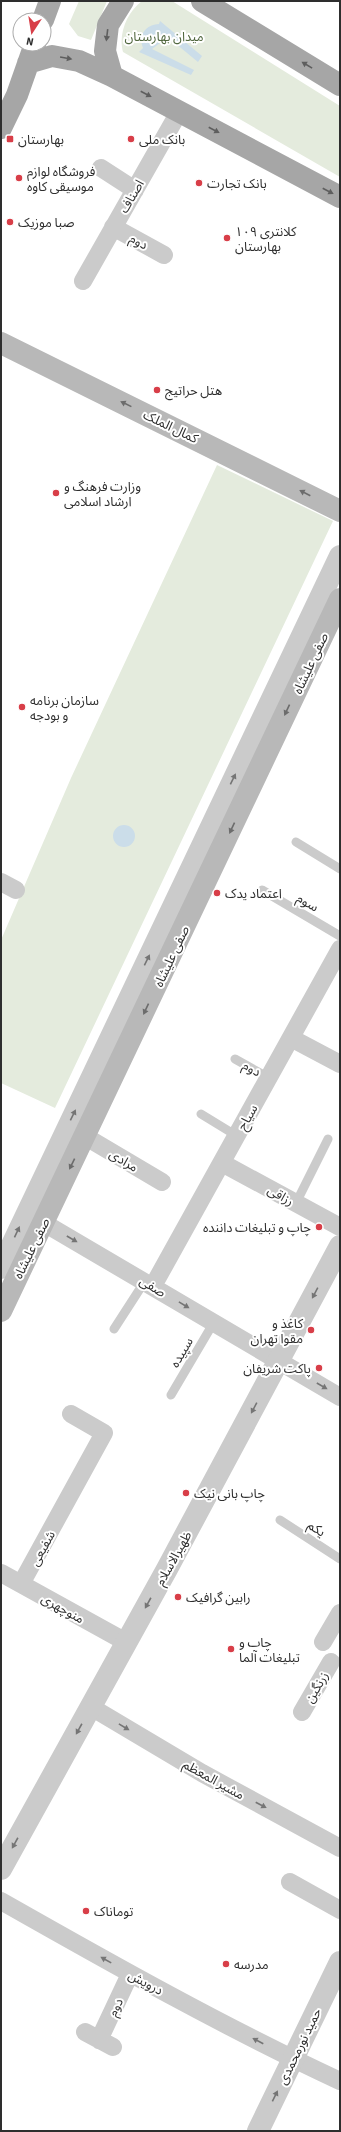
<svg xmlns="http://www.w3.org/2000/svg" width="341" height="2132" font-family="'Source Sans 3','Noto Sans Arabic',sans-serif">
  <rect width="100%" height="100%" fill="#fff"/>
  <path fill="#e4ebdd" d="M79,1h28l-16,39 -13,-4 -9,-12z
    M142,1h30l168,105v71l-217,-125c-5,-18 4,-40 19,-51z
    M217,465l116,56 -278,587 -54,-25v-143l70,-162z"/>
  <path fill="#cbdde9" d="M160,21l42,35 -4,6 -34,-28 -4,9 -8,6 42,21 -3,5 -52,-23 4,-4c-5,-13 2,-23 16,-24z
    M113 836a11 11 0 1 1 22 0a11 11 0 1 1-22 0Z"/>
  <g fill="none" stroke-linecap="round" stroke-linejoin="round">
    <path stroke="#cbcbcb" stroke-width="9" d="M296,842l44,27
      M262,890l78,46
      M235,1059l34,19
      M201,1114l36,22
      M296,1203l32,-64
      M114,1329l31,-48
      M171,1395l43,-73
      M280,1520l60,39"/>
    <path stroke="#cbcbcb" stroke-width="18" d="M101,168l34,22
      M113,227l51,28
      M83,281l96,-169
      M1,882l15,8
      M291,1038l49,26
      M86,1137l76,45
      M222,1163l118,64
      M32,1216l308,181
      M153,1286l187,-337
      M1,1573l125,69
      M21,1584l83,-151 -33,-19
      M323,1642l17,-29
      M91,1707l111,66 138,75
      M302,1712l29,-50
      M290,1882l50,28
      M1,1901c111,63 223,126 339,180
      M85,2032l28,15
      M99,2040l31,-66"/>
    <path stroke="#cbcbcb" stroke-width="22" d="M1,1268l339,-712
      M1,1869l166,-300 173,-323
      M258,2131l82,-169"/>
    <path stroke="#b8b8b8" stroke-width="22" d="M1,343l339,168
      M1,1311l339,-712"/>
    <path stroke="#a6a6a6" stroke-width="22" d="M202,1l138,84
      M43,20l7,-19
      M28,63l24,-7 27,5 33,15 228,121
      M112,76l-7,-25 3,-26 15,-24
      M1,128l16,-33 18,-51"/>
  </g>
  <defs><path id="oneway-solid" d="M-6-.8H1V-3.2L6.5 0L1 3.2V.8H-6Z"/></defs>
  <g fill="#5e5e5e">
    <use href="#oneway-solid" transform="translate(107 35) rotate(97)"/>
    <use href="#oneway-solid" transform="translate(66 58) rotate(10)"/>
    <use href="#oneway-solid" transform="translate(307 65) rotate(-149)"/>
    <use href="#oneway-solid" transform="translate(146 94) rotate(28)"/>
    <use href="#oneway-solid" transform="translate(214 130) rotate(28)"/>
    <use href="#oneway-solid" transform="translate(328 191) rotate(28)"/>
  </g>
  <g fill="#6c6c6c">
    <use href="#oneway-solid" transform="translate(126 404) rotate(-154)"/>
    <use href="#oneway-solid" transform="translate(305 493) rotate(-153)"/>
    <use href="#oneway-solid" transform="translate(287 710) rotate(115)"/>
    <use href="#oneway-solid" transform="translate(232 828) rotate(115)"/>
    <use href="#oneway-solid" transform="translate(146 1009) rotate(115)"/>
    <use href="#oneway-solid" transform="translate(72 1164) rotate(116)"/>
  </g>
  <g fill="#757575">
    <use href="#oneway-solid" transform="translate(233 779) rotate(-64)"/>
    <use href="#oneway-solid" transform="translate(147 960) rotate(-64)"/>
    <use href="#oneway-solid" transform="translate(73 1115) rotate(-64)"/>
    <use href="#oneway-solid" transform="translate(17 1232) rotate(-65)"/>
    <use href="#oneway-solid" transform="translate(72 1239) rotate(30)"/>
    <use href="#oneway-solid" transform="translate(315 1293) rotate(118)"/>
    <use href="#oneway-solid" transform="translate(184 1305) rotate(31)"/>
    <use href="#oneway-solid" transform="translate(322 1386) rotate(30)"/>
    <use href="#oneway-solid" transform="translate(254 1408) rotate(118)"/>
    <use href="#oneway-solid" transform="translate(148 1603) rotate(119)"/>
    <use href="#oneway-solid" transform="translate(124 1727) rotate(31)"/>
    <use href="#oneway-solid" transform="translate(79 1729) rotate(119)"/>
    <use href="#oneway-solid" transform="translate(261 1805) rotate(28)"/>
    <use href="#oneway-solid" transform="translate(15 1843) rotate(119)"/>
    <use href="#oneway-solid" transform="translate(106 1960) rotate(-151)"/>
    <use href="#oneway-solid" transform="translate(258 2041) rotate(-152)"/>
    <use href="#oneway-solid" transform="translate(275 2096) rotate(-64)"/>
  </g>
  <g fill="#d83e48" stroke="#fff" stroke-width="1.5">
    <rect x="6" y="135" width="8" height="8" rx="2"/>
    <circle cx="131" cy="139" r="4"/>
    <circle cx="19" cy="178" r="4"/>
    <circle cx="199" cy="183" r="4"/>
    <circle cx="10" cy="222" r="4"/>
    <circle cx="227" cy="238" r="4"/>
    <circle cx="157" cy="390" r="4"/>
    <circle cx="56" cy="493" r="4"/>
    <circle cx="22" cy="707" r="4"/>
    <circle cx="217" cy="893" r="4"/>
    <circle cx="319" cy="1227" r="4"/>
    <circle cx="311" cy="1330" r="4"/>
    <circle cx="319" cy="1368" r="4"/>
    <circle cx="186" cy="1493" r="4"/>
    <circle cx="178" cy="1597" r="4"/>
    <circle cx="231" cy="1649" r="4"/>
    <circle cx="86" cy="1911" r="4"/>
    <circle cx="226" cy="1964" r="4"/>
  </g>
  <g text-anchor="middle" stroke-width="4" stroke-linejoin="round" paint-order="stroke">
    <g font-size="13" fill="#51673f" stroke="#fff">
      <text x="164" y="41">میدان بهارستان</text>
    </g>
    <g font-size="13" fill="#2e2e2e" stroke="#fff" text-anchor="start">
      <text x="18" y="144">بهارستان</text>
      <text x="139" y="144">بانک ملی</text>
      <text x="27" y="176">فروشگاه لوازم<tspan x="27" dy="15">موسیقی کاوه</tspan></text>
      <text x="207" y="188">بانک تجارت</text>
      <text x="18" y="227">صبا موزیک</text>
      <text x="235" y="236">کلانتری ۱۰۹<tspan x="235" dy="15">بهارستان</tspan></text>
      <text x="165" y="395">هتل حراتیج</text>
      <text x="64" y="491">وزارت فرهنگ و<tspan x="64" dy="15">ارشاد اسلامی</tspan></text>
      <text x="30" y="705">سازمان برنامه<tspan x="30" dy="15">و بودجه</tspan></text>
      <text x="225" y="898">اعتماد یدک</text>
      <text x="311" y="1232" text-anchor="end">چاپ و تبلیغات داننده</text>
      <text x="303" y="1328" text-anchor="end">کاغذ و<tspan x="303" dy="15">مقوا تهران</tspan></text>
      <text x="311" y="1373" text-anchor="end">پاکت شریفان</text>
      <text x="194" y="1498">چاپ بانی‌ نیک</text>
      <text x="186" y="1602">رابین گرافیک</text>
      <text x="239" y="1647">چاپ و<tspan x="239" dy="15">تبلیغات آلما</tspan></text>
      <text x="94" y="1916">توماناک</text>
      <text x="234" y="1969">مدرسه</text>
    </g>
    <g font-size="13" fill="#2e2e2e" stroke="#fff">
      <text transform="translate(131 196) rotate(-60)" y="5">اصناف</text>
      <text transform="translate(139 241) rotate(29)" y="5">دوم</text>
      <text transform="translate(171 426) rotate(26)" y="5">کمال الملک</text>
      <text transform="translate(310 663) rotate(-65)" y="5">صفی علیشاه</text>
      <text transform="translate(308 902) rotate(31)" y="5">سوم</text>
      <text transform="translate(171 956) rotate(-65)" y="5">صفی علیشاه</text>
      <text transform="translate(252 1068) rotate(29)" y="5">دوم</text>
      <text transform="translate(247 1117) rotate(-61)" y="5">سیاح</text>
      <text transform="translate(124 1160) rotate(31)" y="5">مرادی</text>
      <text transform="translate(281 1195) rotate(30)" y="5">رزاقی</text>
      <text transform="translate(31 1248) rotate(-64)" y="5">صفی علیشاه</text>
      <text transform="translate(153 1286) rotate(31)" y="5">صفی</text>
      <text transform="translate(181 1352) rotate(-60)" y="5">سپیده</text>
      <text transform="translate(317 1528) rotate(33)" y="5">یکم</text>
      <text transform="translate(42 1548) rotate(-61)" y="5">شفیعی</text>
      <text transform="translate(173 1558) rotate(-61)" y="5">ظهیرالاسلام</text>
      <text transform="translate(63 1608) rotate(29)" y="5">منوچهری</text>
      <text transform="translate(316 1687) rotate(-60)" y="5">زرنگین</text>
      <text transform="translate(214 1779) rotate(29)" y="5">مشیر المعظم</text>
      <text transform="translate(146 1982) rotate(28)" y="5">درویش</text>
      <text transform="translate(115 2007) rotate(-65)" y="5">دوم</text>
      <text transform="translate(299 2046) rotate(-64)" y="5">حمید نورمحمدی</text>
    </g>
  </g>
  <rect width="341" height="2132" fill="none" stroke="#2e2e2e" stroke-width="4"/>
  <g transform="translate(32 32) rotate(192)"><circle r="19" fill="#ffffff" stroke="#ababab"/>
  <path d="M0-3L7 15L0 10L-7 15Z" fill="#d83e48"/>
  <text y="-6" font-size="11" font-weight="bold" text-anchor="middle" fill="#2e2e2e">N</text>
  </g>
</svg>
